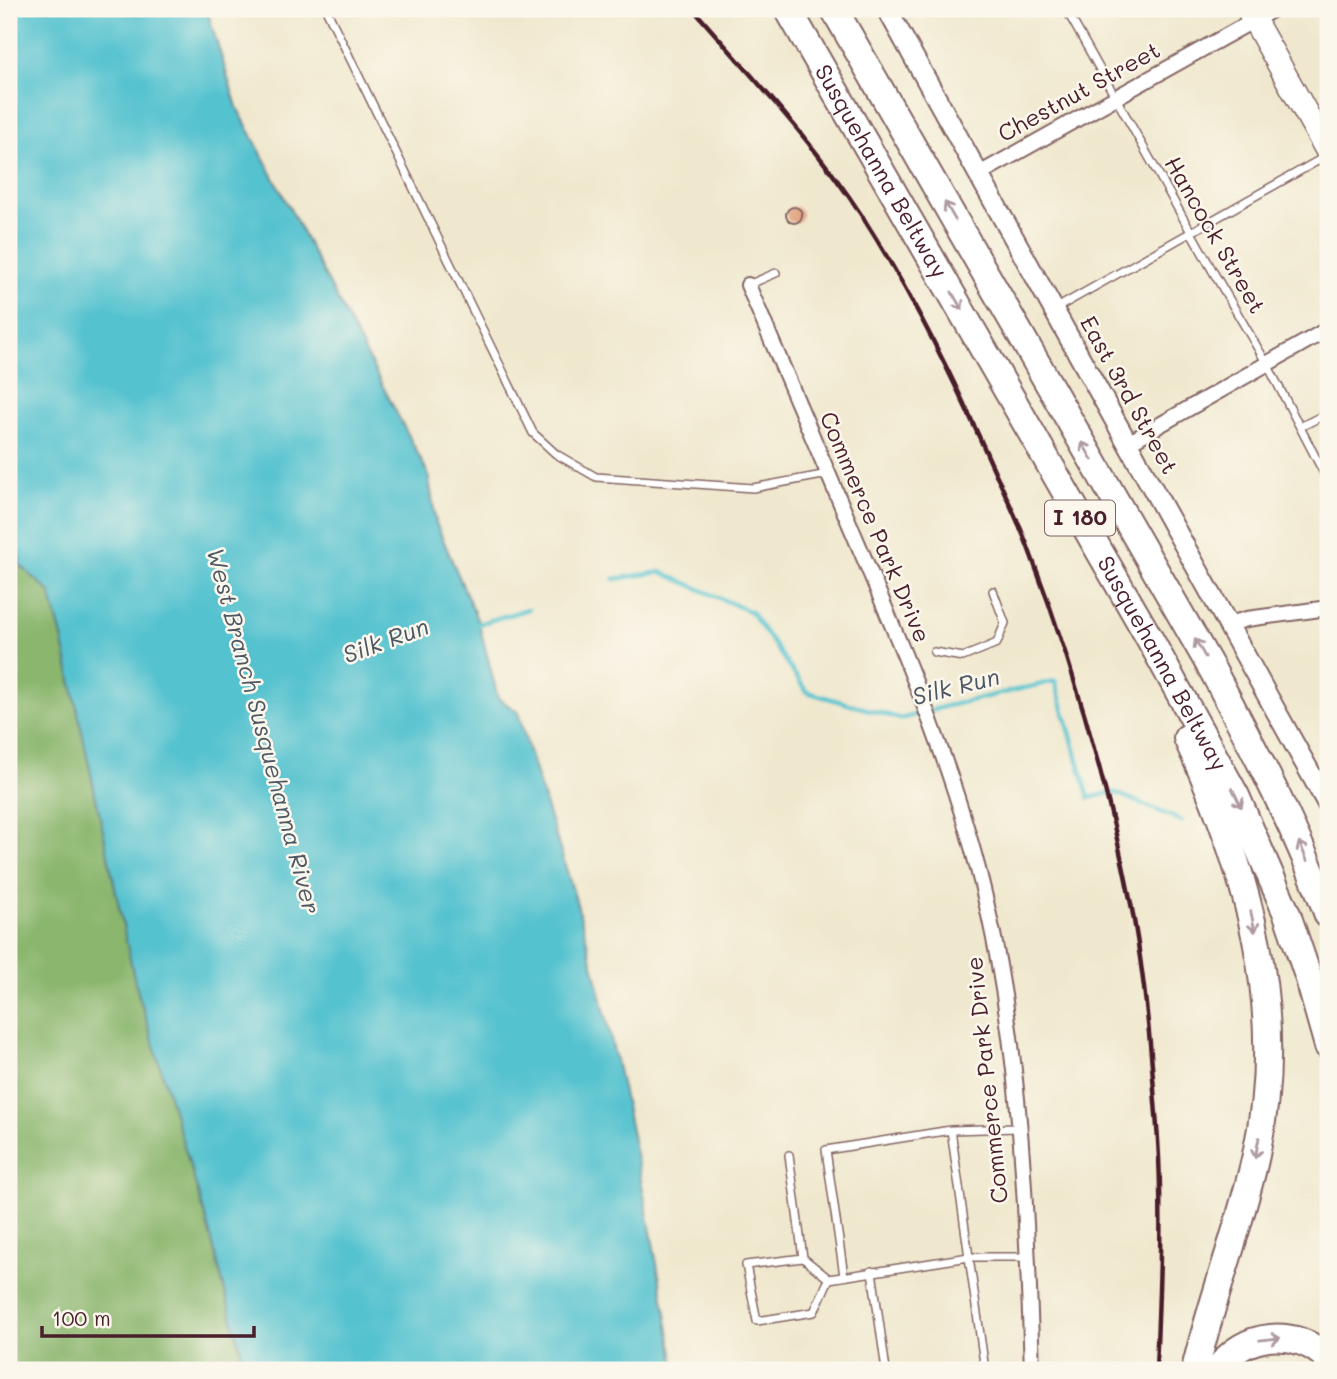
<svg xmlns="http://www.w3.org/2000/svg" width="1337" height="1379" font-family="Mali,sans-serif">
  <rect width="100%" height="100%" fill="#fbf7ec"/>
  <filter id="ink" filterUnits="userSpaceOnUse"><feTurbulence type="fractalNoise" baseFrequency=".0143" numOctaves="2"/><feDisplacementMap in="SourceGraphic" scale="14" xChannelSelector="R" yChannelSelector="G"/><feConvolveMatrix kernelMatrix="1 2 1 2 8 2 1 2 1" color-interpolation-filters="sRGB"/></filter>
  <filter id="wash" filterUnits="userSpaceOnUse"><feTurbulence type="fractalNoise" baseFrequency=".00686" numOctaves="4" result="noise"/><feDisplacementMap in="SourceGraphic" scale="28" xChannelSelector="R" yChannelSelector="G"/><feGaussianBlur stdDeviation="1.57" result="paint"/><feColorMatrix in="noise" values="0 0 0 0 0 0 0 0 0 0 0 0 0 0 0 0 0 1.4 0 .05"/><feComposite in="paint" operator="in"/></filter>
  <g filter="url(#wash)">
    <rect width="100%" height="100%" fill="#f0e8ce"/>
    <path fill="#8ab66d" stroke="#6a6a4c" stroke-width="2" d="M9,455l11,110 30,27 12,45 73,345 71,237 40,151h-237z"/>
    <path fill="#55c2cf" stroke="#50707d" stroke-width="2" d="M9,9h196l3,5 29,93 191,366 8,50 43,101 19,74 20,14c17,65 40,128 59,192 42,151 72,312 99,466h-430l-40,-151 -71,-237 -73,-345 -12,-45 -30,-27 -11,-110z"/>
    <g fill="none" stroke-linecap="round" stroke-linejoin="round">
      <path stroke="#55c2cf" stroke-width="4.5" d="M614,579l47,-7 90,40 56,80 94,27 42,-12 112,-26 34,117 25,-6 68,29
        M475,625l53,-16"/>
    </g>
    <g id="blocks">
      <path fill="#e3a484" d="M786 215a8 8 0 1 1 16 0a8 8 0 1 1-16 0Z"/>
    </g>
  </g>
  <g filter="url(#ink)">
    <use href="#blocks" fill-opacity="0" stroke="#846564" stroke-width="2"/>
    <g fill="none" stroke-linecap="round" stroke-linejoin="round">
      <g stroke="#846564" stroke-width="10">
        <path id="service" d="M326,9l207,424 23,21 40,23 157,11 75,-14
          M1066,9l149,266 52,89 61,117
          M748,285l28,-12
          M1055,309l273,-154
          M1300,427l28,-14
          M934,652l29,5 34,-14 8,-20 -12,-32
          M951,1130l34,240
          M789,1155l14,103
          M872,1271l14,99
          M844,1276l-18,-126 125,-20 67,-2
          M829,1279l-15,33 -57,9 -11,-56 57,-7 26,21 140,-22h58"/>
      </g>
      <g stroke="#846564" stroke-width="18">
        <path id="minor" d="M979,174l295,-165
          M748,285c39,91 77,182 116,273 48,113 96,228 123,348 34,148 40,312 45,464
          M1128,443l200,-114
          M1229,624l18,-5 81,-11"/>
      </g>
      <g stroke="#846564" stroke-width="23">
        <path id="secondary" d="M887,9l441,796"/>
      </g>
      <g stroke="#846564" stroke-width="26">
        <path id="primary" d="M1248,9l80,143"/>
      </g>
      <g stroke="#846564" stroke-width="30">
        <g id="motorway">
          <path id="s1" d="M788,9l359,625 89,162 51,118 22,65 19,67"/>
          <path d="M834,9l379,662c42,80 84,159 115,244"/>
          <path d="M1187,738c61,134 101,270 69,417 -16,73 -44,143 -61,215"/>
          <path d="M1218,1370c24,-39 79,-43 110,-11"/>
        </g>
      </g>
      <use href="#service" stroke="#fff" stroke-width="7"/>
      <use href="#minor" stroke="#fff" stroke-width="14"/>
      <use href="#secondary" stroke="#fff" stroke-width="19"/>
      <use href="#primary" stroke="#fff" stroke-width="23"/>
      <use href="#motorway" stroke="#fff" stroke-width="26"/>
      <path stroke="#4a1f2b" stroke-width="4.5" d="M693,9c58,67 120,132 169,207 48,75 88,155 124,236 14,32 30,63 42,95 44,115 79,236 103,357 15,77 21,158 27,236 5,76 1,154 -2,230"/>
    </g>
    <defs><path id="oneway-shaft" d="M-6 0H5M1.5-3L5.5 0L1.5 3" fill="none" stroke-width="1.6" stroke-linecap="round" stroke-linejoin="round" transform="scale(1.75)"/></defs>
    <g stroke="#ae9aa0">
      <use href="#oneway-shaft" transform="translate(950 211) rotate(-120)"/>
      <use href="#oneway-shaft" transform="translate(957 301) rotate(60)"/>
      <use href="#oneway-shaft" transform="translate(1087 451) rotate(-120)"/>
      <use href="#oneway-shaft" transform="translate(1200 648) rotate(-120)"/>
      <use href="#oneway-shaft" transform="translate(1237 798) rotate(64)"/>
      <use href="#oneway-shaft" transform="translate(1303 851) rotate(-113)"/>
      <use href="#oneway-shaft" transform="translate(1253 922) rotate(78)"/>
      <use href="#oneway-shaft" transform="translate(1257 1148) rotate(101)"/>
      <use href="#oneway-shaft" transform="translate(1270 1339) rotate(-6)"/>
    </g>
  </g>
  <g text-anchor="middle" stroke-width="5" stroke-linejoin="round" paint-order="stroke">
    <rect fill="#fbf7ec" stroke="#7f6065" stroke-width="2" x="1045" y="500.5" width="70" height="35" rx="5"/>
    <g font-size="21" font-weight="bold" fill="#4a1f2b">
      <text x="1080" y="525">I 180</text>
    </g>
    <g font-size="23" fill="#4a1f2b" stroke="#fbf7ec">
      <text transform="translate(1079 92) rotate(-29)" y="8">Chestnut Street</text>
      <text dy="8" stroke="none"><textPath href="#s1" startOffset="187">Susquehanna Beltway</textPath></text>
      <text transform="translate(1215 235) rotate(60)" y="8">Hancock Street</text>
      <text transform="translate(1129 395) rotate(61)" y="8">East 3rd Street</text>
      <text transform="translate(875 527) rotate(67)" y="8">Commerce Park Drive</text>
      <text dy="8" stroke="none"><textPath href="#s1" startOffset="754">Susquehanna Beltway</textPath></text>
      <text transform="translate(987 1080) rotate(-96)" y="8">Commerce Park Drive</text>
    </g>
    <g font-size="24" font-style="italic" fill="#4e5864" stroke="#fbf7ec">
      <text transform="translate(386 641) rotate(-20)" y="8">Silk Run</text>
      <text transform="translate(956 687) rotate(-14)" y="8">Silk Run</text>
      <text transform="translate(263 731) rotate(75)" y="8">West Branch Susquehanna River</text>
    </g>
  </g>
  <rect width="1337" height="1379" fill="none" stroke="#fbf7ec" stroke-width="35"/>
  <path d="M42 1326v10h212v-10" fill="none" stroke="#4a1f2b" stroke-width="3.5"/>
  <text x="52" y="1326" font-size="21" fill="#4a1f2b" stroke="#fbf7ec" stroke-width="5" paint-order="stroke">100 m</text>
</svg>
